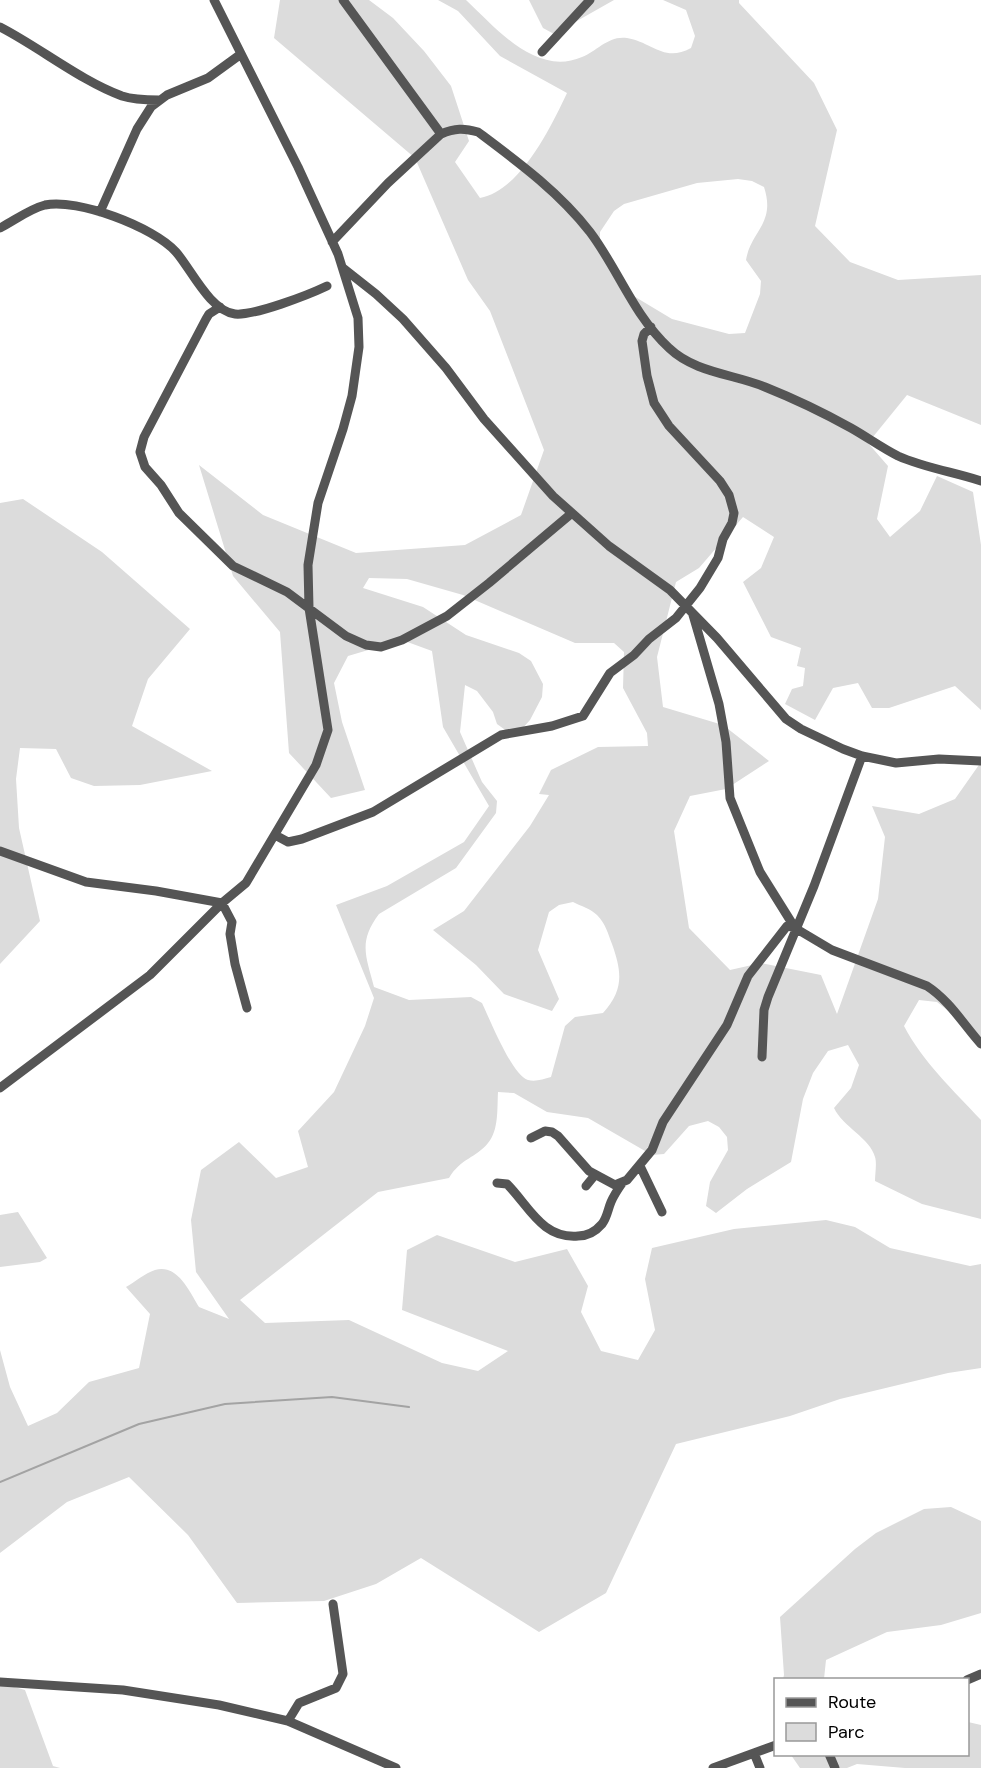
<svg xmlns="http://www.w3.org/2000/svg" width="981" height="1768" font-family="'DM Sans',sans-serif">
  <rect width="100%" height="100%" fill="#fff"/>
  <path fill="#dcdcdc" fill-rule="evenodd" d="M280,0h89l24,18 31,33 27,35 18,55 -14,21 25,36c40,-7 71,-71 87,-105l-67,-37 -42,-45 -20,-11h28c30,28 70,77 116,57 15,-6 27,-22 45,-19 25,4 37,25 64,10l4,-12 -9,-26 -23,-10h76v3l75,80 23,47 -22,96 35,36 48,18 83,-5v150l-74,-30 -39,48 20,23 -11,53 13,18 30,-26 17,-35 36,16 8,53v165l-26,-24 -66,22h-17l-14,-25 -25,5 -18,32 -30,-16 7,-15 11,-3 2,-18 -8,-2 4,-18 -30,-11 -28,-55 18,-14 13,-31 -31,-20 -44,51 -23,14 -19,75 6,50 60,18 46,36 -43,28 -36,7 -16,35 15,97 41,42 31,-7 60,12 16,39 41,-115 7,-62 -13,-31 47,8 36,-15 26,-37v278l-16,-16 -28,-22 -18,-2 -15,26c19,36 49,64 77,94v99l-59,-15 -47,-23c0,-7 2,-18 0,-24 -5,-19 -32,-30 -41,-49l17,-20 8,-23 -11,-20 -20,6 -15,22 -10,26 -12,63 -44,27 -31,24 -10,-7 4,-24 18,-32 -1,-13 -8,-10 -11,-6 -19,5 -25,28 -12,1 -64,-37 -41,-6 -33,-19 -16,-1c-1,16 1,38 -10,51 -12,15 -27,15 -39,35l-71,14 -138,108 25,23 84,-3 93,43 36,8 30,-20 -106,-41 5,-60 30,-15 78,27 52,-13 21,37 -7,26 20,39 37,9 17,-30 -10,-51 7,-31 82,-19 92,-9 29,7 35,21 80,18 11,-2v104l-33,5 -108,26 -50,17 -114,28 -70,149 -67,39 -118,-74 -45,26 -52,17 -87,2 -49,-68 -59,-58 -62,25 -67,51v-203l10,37 18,39 29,-13 32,-31 50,-14 11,-54 -24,-27c9,-5 19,-14 29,-17 22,-7 35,22 44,37l30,12 -33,-47 -5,-52 10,-50 38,-28 37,36 32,-11 -10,-36 36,-39 31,-66 9,-28 -38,-93 51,-19 77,-44 25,-36 -46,-79 -11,-76 -30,-11 -54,16 -14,27 8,39 23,68 -34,8 -42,-45 -9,-121 -47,-56 -34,-111 64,50 93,38 109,-8 56,-30 23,-65 -54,-139 -22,-31 -53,-122 -141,-120zM738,179l14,2 12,6c12,37 -13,43 -18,73l15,21 -1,13 -15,39 -16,1 -57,-15 -45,-27 -27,-47v-13l14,-21 10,-7 73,-21zM369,578l38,1 56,16 112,48h39l10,9 -1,36 24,45 1,13 -50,1 -47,23 -12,24 10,1 -19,31 -66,85 -31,19 43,35 28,29 48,17 7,-12 -21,-49 11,-38 10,-7 14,-3c8,4 18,7 24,13 9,9 11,19 15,29 10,28 12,46 -9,69l-28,4 -10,9 -14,51c-8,2 -15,5 -23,3 -16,-5 -38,-60 -46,-77l-11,-6 -62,3 -35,-13c-8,-31 -16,-45 5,-73l77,-46 40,-55 1,-12 -15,-19 -22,-50 5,-47 12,6 16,21 4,12 11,8 13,-2 9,-10 12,-23 1,-13 -12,-23 -12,-8 -53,-18 -43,-28 -60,-19z
    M529,0h85l-60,34 -11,-6z
    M23,499l79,53 88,77 -42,50 -16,47 80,45 -72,14 -46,1 -23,-8 -15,-29 -36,-1 -4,31 3,49 21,93 -40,43v-461z
    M18,1212l29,46 -7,4 -40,5v-52z
    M951,1507l30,14v92l-40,12 -54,7 -61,28 -2,19h-41l1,-4 -4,-58 75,-68 21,-16 48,-24z
    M0,1683l25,7 28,76 7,2h-60z
    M968,1722l13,3v43h-76l-48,-4 -10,4h-47l-9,-13 177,-1z"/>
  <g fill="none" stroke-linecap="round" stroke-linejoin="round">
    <path stroke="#a3a3a3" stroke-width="2" d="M0,1482l139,-58 86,-20 107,-7 77,10"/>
    <path stroke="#555" stroke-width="9" d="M343,0l98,134
      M0,27c39,20 81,54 122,69 12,4 25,4 37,4
      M542,52l48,-52
      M100,212l37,-83 14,-22 16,-12 41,-17 33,-24
      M0,228c14,-7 29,-19 45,-23 32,-7 109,22 131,47 15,17 34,59 59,62 19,2 73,-19 92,-28
      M332,242l56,-59 53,-49c14,-6 23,-6 37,-2 40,30 81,60 112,100 28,37 44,84 79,116 26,25 65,26 96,39 30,12 59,26 86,41 16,9 31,20 47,28 27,12 56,16 83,25
      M343,268l33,26 27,25 43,49 38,51 69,77 56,50 61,44 47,48 69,81 15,10 42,20 19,7 34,7 43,-4 42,2
      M220,307l-11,7 -3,5 -62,118 -4,15 5,15 16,18 18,28 54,53 54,26 59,44 20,9 15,2 21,-7 45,-24 42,-33 83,-70
      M693,615l26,89 7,38 4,56 30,74 35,56
      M275,835l13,7 14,-3 71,-27 128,-77 51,-9 31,-10 27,-43 24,-18 15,-16 27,-21 24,-30 18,-30 5,-19 9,-16 2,-10 -5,-18 -9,-14 -51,-55 -15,-23 -7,-27 -5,-35 2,-7 7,-7
      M0,851l86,31 70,9 66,12 10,19 -2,12 5,30 12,44
      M762,1057l2,-47 4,-13 46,-111 48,-130
      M0,1088l150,-113 72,-72 24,-20 70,-118 12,-35 -19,-122 -1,-43 10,-62 25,-74 9,-33 7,-49 -1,-29 -20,-64 -40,-87 -84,-167
      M531,1138l14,-7 7,1 6,4 31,35 26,14 12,-5 25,-30 11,-28 64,-97 21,-49 39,-50 8,2 37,22 95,36c23,15 36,38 54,58
      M640,1166l22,46
      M497,1183l10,1c22,22 35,55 71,52 9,0 18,-5 24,-12 5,-6 6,-15 9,-22 3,-7 7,-13 12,-20
      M586,1186l9,-11
      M967,1680l14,-6
      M0,1682l123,8 96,15 69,16 108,47
      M288,1721l11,-18 37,-15 7,-14 -10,-70
      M754,1753l6,15
      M829,1754l6,14
      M713,1768l63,-23"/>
  </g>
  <rect x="774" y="1678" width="195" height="78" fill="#ffffff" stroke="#999999" stroke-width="1.5"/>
  <rect x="786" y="1698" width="30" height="9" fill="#555555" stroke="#999999" stroke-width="1.5"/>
  <text x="828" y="1708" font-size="18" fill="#000000">Route</text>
  <rect x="786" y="1723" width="30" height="18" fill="#dcdcdc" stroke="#999999" stroke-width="1.5"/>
  <text x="828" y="1738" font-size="18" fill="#000000">Parc</text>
</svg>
